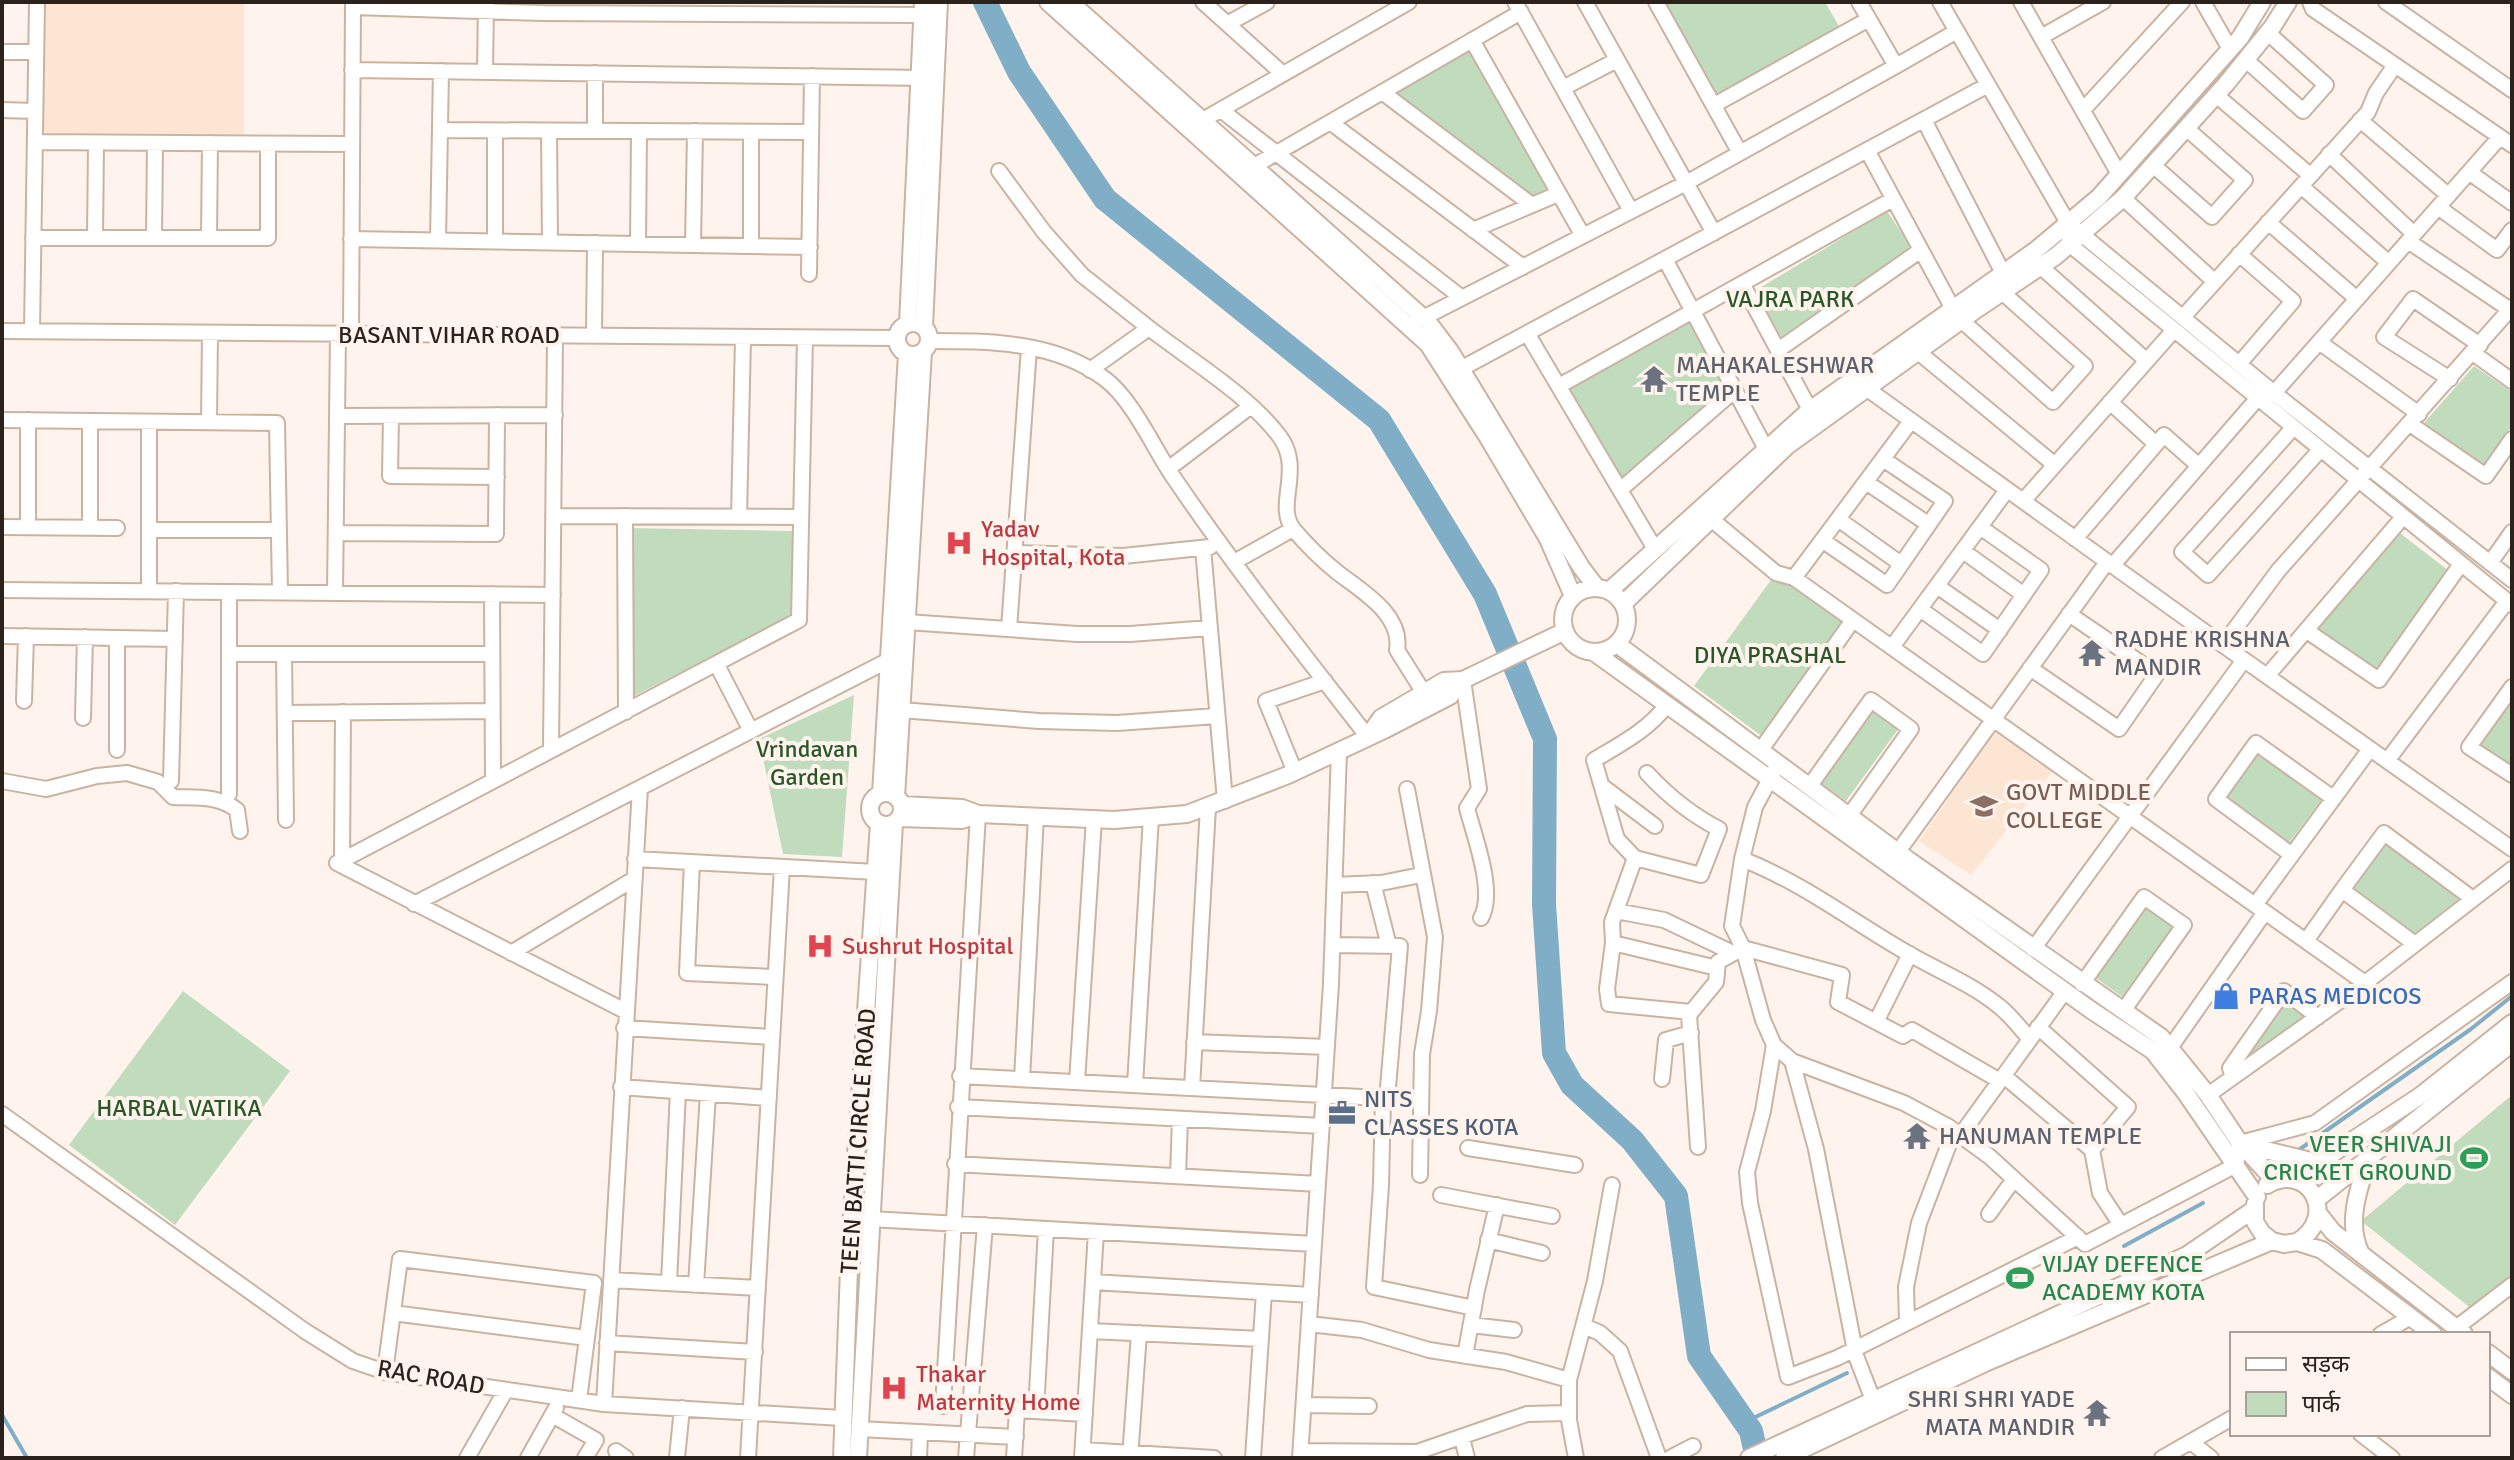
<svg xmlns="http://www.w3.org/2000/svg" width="2514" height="1460" font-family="Signika,'Noto Sans Devanagari',sans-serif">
  <rect width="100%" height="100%" fill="#fef4ed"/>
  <path fill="#fce5d2" d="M43,4h201v130l-202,-1z
    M1995,731l57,41 -81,103 -52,-34z"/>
  <path fill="#c0dcbd" d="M1666,2h159l15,26 -123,71 -54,-95z
    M1468,49l79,141 -14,7 -145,-105z
    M1887,211l24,36 -130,90 -26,-46z
    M1691,320l37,67 -106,94 -53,-92z
    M2474,366l38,26v34l-30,41 -58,-44z
    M630,528l162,3v85l-162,82z
    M2400,533l49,38 -69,99 -62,-42z
    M1776,573l70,50 -83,114 -69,-51z
    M854,695l-12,162 -59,-3 -24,-115z
    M2512,702v65l-32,-23z
    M1871,707l28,21 -53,73 -28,-20z
    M2258,752l64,47 -34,45 -63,-47z
    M2385,843l74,56 -45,35 -62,-47z
    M2145,902l31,22 -52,74 -31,-22z
    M183,991l107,80 -115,154 -106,-80z
    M2288,999l18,17 -67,48z
    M2512,1095v184l-39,31 -112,-89z"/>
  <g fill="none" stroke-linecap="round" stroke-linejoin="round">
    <path stroke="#81aec7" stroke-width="4" d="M2300,1149l171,-120 41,-33
      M2124,1246l79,-43
      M2,1415l25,43
      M1745,1422l102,-49"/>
    <path stroke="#81aec7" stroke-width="24" d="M985,2l34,70 86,127 274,221 106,174 60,145 -1,165 10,149 18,32 60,55 44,56 23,160 52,75 6,27"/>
    <g stroke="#c9b3a2" stroke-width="18">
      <path id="minor" d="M1203,2l80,72
        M1515,2l116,209
        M1585,2l129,231
        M1656,2l84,151
        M1859,2l37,64 61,-35
        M1940,2l128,221 206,170 238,187
        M2021,2l98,172
        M2203,2l27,47
        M2310,2l3,7 199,136
        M2386,2l126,88
        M353,7l190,6 380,2
        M1227,24l40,-22
        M2041,37l62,-35
        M1472,40l111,196
        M2,52h34
        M2246,60l57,51 23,-26 -58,-52
        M352,70l576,8
        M485,72l1,-70
        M1563,88l54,-28
        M1382,92l150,113
        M2216,95l94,80
        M1714,105l155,-86
        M2,110l33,1
        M1221,110l241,188
        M2083,110l99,-108
        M1924,120l79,153
        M2360,120l88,75
        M1330,122l193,145
        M1194,125l215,-123
        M440,130l371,2
        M549,131l1,111
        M595,131v-58
        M751,132v114
        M35,142l317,2
        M1867,150l86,159
        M2329,154l85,80
        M2153,165l59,52 33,-37 -59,-52
        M1254,166l267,-154
        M999,171l45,61 38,43 67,53
        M2469,172l43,31
        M2301,186l88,77
        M2123,198l91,83
        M2438,207l59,43 15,-20
        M2268,222l89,77
        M1473,230l85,-36
        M2069,235v9l443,361
        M33,238h235v-94
        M95,238l1,-95
        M154,238l1,-95
        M209,238l1,-95
        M351,239l459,8
        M438,240l3,-169
        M495,241v-110
        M2408,241l104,70
        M638,244l1,-113
        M693,245l2,-114
        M1665,259l101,190
        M2040,266l107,95
        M809,274l3,-198
        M1743,285l67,125
        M2183,317l185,-205 8,-19 19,-28
        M1961,320l92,82 32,-36 -83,-74
        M1415,322l271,-139 210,-117
        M2,331l895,7
        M32,331l5,-329
        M1527,333l128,216
        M351,334l2,-332
        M594,336l1,-93
        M929,341c60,0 126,0 176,38 28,21 49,70 69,99 61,90 128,174 194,259
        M2319,342l100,72
        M1778,350l143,-100
        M1917,351l138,114
        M2473,353l39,28
        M2239,364l54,-63 -54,-47
        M1090,370l59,-42c41,32 101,68 131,109 24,33 -6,69 14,93 12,14 28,30 43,42 24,19 66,42 60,78l27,43
        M1453,373l535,-288
        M2450,379l-66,-42 29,-38 67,46
        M1559,386l334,-187
        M1866,388l357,257 289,204
        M2274,393l226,-256
        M2110,402l46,42
        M337,416l218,-1
        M391,416l-1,60 107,1
        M2,420l275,3 3,169
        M90,421v107
        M209,422l1,-89
        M2410,424l76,52 26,-37
        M2293,428l-111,124 26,23 112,-125
        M1168,469l83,-63
        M1866,482l62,42
        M1620,490l115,-100
        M2023,501l151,-171
        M553,516l248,1
        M625,516l1,196
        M739,517l4,-179
        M1711,519l65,54 18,5 571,405
        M1838,519l63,45
        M2,527l115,1
        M28,527v-107
        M149,530h130
        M336,533l160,1 1,-119
        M2075,539l89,-104 35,31
        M1822,540l65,45 58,-84 -62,-42
        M1203,548l22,253
        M1963,551l61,44
        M1014,553l109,3 87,-9
        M1234,562l59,-33
        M2490,563l22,-31
        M2112,566l145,-167
        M1794,578l117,-157
        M1937,586l63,44
        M2,590l551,5
        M149,591v-169
        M335,593l3,-259
        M492,594l1,187
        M1920,609l63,45 58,-84 -61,-43
        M907,622l170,12h53l80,-6
        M1009,629l20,-281
        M2307,631l72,49 82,-116
        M2,636l173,3
        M2223,645l55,-74 234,-264
        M1892,647l115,-157
        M229,654h263
        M284,654l2,166
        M717,665l34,66
        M2030,668l89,61 38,-55 -88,-60
        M2267,676l136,-159
        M1463,680l16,109 -12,19c7,28 29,84 14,110
        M2512,687l-43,60 43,28
        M24,701l2,-65
        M1667,705c-19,25 -46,39 -73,55l23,79 18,19 -23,64 1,21 -6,46 2,15 82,8
        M901,710l138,11 78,2 100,-7
        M285,713l207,-2
        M83,718l2,-81
        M117,750v-112
        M551,750l4,-414
        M1760,751l93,-131
        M2387,761l120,-160
        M1778,764l-23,43 -13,52 -10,67 11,22 20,72 11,25 18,16 112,42 45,24 41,30 95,87 151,-79 4,-22 75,-20 197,-141
        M1295,772l-29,-71 59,-20
        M2,781l44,8 51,-13 30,-3 31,9 15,15c23,1 45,-2 64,13l3,21
        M171,781l5,-190
        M1602,786l53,40
        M1809,787l62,-87 40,29 -62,87
        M1407,789l28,148 -6,74 -7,43 -2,121
        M229,794v-202
        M2292,855l-76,-56 40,-56 77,55
        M1635,858l66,17 18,-46c-29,-15 -50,-32 -72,-56
        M635,859l241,13
        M1742,859c59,23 107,60 162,92 32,19 67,32 96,56 11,9 20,21 30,32
        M1892,860l215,-298
        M342,861l1,-149
        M692,862l-5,111 88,4
        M337,863l462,-243 6,-282
        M337,863l288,148
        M1373,883l16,63
        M1335,885l46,-2 40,-8
        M414,904l475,-244
        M2255,905l115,-156
        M1616,911l48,9 69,33
        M2306,941l36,-51
        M1613,943l104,25
        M2415,944l-73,-54 42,-57 89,66
        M1333,945l67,1 -13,153
        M2033,949l211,-289
        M511,953l123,-74
        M2082,984l62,-87 40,28 -61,86
        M1876,1022l34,-68
        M2038,1027l90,80 -36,43 8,43 21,32
        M624,1028l148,9
        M1194,1042l133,5
        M1774,1045l-11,66 -16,61 3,31 38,174 49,-19 241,-121
        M2170,1048l95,-136
        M1792,1061l24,88 40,207 17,44
        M960,1076l460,24
        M2004,1076l88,74
        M2233,1077l-3,-9 54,-77 34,26
        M1022,1079l14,-263
        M1662,1079l4,-39 25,-7
        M1077,1082l17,-263
        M1135,1085l16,-268
        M621,1087l148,11
        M1192,1088l16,-281
        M2208,1095l157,-112 147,-114
        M1383,1099l-2,86 -7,102 100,21
        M958,1107l364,19
        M2,1114l303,217 48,30 32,11 219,32 238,14
        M1960,1136l105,-145
        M1698,1147l-9,-132 27,-33 2,-20 25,-14 99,27 -4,27 65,34 9,-6 88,51
        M1468,1148l107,17
        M955,1164l363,20
        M1178,1176l2,-57
        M1441,1195l111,21
        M1989,1214l25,-35
        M852,1218l462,26
        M1488,1240l54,13
        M611,1280l147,8
        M1093,1282l218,13
        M669,1283l9,-192
        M696,1285l12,-191
        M393,1313l194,25
        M1907,1323l-1,-36 13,-64 35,-92
        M1309,1324l53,6 67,20 77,12 63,18
        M1471,1325l43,5
        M1584,1326l16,7 20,18 39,107
        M2456,1328l56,-43
        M1090,1331l171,8
        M2381,1334l30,-17
        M607,1343l148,9
        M1465,1356l12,-66 20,-85
        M385,1372l15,-113 194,24 -15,117
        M604,1404l36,-616
        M1304,1405l65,1
        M943,1406l35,-592
        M1036,1411l10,-182
        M552,1415l44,25 -11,18
        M859,1429l157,8
        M2361,1434l31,24
        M1462,1438l5,20
        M2191,1442l20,16
        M1083,1450l131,8
        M616,1451l10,7
        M1301,1451l116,1 110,-38 42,-1
        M467,1458l39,-68
        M528,1458l28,-50
        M677,1458l5,-50
        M748,1458l34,-591
        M919,1458l1,-26
        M966,1458l19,-233
        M1014,1458l3,-48 68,4
        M1082,1458l14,-226
        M1130,1458l9,-125
        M1253,1458l11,-166
        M1300,1458l31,-474 8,-233
        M1576,1458l-7,-38v-40l26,-99 17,-96
        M1670,1458l23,-12
        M2162,1458l70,-40"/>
    </g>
    <g stroke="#c9b3a2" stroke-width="20">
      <path id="tertiary" d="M1048,2l380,342 59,92 61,103 25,57
        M1070,2l358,320 22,29 131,216 16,21
        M897 339a16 16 0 1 1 32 0a16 16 0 1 1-32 0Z
        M908,324l15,-322
        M924,327l15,-325
        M1563 620a32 32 0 1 1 64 0a32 32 0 1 1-64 0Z
        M1609,591l201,-181 226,-160 63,-53 141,-159 22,-36
        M1623,604l164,-158 190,-137 79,-53 67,-58 103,-114 47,-58 15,-24
        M1617,644l290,215 254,178 47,58 32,48 35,38
        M1595,653l496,357 62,41 32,41 72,105
        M1369,735l12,-17 63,-37 19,-1 102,-49
        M870 809a16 16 0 1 1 32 0a16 16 0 1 1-32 0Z
        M881,794l26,-440
        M896,797l27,-445
        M902,805l60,3 16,6 136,6 73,-6 101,-39 96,-45 66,-34 13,-16
        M900,818l62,2 16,-6
        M2241,1144l78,19
        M2287,1179l22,-10 111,-73 92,-73
        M2267,1185c41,-24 73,31 30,57
        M2316,1200l196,-157
        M2255,1204v18l7,11 10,8 12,3 13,-2 25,8 111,84
        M2318,1213l15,19 131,102
        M2361,1254c-15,-30 -3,-64 7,-94
        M2488,1353l24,18
        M2488,1377l24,18
        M842,1458l8,-216 29,-418
        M858,1458l36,-635
        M1749,1458l438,-203 66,-45
        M1784,1458l201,-95 287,-122"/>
    </g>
    <use href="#minor" stroke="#fff" stroke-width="14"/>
    <use href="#tertiary" stroke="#fff" stroke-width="16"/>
  </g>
  <defs>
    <g id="temple-bare" transform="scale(2.16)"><path d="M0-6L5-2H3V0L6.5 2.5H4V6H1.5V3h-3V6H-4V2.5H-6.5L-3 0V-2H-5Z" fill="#6b7280" stroke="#fef4ed" stroke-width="2.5" paint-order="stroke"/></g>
    <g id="hospital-bare" transform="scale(2.16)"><path d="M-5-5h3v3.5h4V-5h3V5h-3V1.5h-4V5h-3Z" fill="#e0444e" stroke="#fef4ed" stroke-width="2.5" paint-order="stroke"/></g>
    <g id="school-bare" transform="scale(2.16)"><path d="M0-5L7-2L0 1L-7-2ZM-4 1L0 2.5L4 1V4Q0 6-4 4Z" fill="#8d6e63" stroke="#fef4ed" stroke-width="2.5" paint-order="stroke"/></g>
    <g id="shop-bare" transform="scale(2.16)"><path d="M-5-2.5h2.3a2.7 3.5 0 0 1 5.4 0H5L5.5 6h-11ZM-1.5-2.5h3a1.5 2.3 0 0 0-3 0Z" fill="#3f7fe0" stroke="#fef4ed" stroke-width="2.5" paint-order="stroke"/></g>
    <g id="office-bare" transform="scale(2.16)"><path d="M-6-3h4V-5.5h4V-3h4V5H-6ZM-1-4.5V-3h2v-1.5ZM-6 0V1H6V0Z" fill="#5c6f8a" stroke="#fef4ed" stroke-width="2.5" paint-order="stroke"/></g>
    <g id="stadium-bare" transform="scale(2.16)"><path d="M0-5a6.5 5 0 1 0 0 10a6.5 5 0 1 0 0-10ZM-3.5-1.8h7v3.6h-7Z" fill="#2e9e5b" stroke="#fef4ed" stroke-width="2.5" paint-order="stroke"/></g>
  </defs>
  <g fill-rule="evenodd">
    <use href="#temple-bare" x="1654" y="379"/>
    <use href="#hospital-bare" x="959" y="543"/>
    <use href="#temple-bare" x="2092" y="653"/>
    <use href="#school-bare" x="1984" y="806"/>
    <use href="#hospital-bare" x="820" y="946"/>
    <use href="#shop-bare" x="2226" y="996"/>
    <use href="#office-bare" x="1342" y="1113"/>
    <use href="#temple-bare" x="1917" y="1136"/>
    <use href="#stadium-bare" x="2474" y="1158"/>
    <use href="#stadium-bare" x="2020" y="1278"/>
    <use href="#hospital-bare" x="894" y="1388"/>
    <use href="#temple-bare" x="2097" y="1413"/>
  </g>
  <g text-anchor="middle" stroke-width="8" stroke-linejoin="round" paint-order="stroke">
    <g font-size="24" fill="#2a5728" stroke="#fef4ed">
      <text x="1790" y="307">VAJRA PARK</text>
      <text x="1770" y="663">DIYA PRASHAL</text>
      <text x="807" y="757">Vrindavan<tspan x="807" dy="28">Garden</tspan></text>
      <text x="179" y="1116">HARBAL VATIKA</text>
    </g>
    <g font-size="24" fill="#2a221b" stroke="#fef4ed">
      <text x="449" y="343">BASANT VIHAR ROAD</text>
      <text transform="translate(858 1141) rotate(-86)" y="8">TEEN BATTI CIRCLE ROAD</text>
      <text transform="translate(431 1377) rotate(10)" y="8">RAC ROAD</text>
    </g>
    <g font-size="24" fill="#5b616d" stroke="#fef4ed" text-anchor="start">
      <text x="1676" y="373">MAHAKALESHWAR<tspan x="1676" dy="28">TEMPLE</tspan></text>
      <text x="2114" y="647">RADHE KRISHNA<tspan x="2114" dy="28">MANDIR</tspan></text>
      <text x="1939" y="1144">HANUMAN TEMPLE</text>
      <text x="2075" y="1407" text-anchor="end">SHRI SHRI YADE<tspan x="2075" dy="28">MATA MANDIR</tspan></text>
    </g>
    <g font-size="24" fill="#be3a42" stroke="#fef4ed" text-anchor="start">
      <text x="981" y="537">Yadav<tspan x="981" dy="28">Hospital, Kota</tspan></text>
      <text x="842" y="954">Sushrut Hospital</text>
      <text x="916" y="1382">Thakar<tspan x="916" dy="28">Maternity Home</tspan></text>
    </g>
    <g font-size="24" fill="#785e54" stroke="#fef4ed" text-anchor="start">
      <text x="2006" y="800">GOVT MIDDLE<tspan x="2006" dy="28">COLLEGE</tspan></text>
    </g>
    <g font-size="24" fill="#366cbe" stroke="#fef4ed" text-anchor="start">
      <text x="2248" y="1004">PARAS MEDICOS</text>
    </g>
    <g font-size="24" fill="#4e5e75" stroke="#fef4ed" text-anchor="start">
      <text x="1364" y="1107">NITS<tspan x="1364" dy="28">CLASSES KOTA</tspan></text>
    </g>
    <g font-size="24" fill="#27864d" stroke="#fef4ed" text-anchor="end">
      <text x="2452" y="1152">VEER SHIVAJI<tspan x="2452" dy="28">CRICKET GROUND</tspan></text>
      <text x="2042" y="1272" text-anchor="start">VIJAY DEFENCE<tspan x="2042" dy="28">ACADEMY KOTA</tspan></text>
    </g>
  </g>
  <rect width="2514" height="1460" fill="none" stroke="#2a221b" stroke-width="8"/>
  <rect x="2230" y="1332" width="260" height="104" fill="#fef4ed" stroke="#a9a099" stroke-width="2"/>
  <rect x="2246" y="1358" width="40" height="12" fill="#ffffff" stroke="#a9a099" stroke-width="2"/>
  <text x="2302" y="1372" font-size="24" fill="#2a221b">सड़क</text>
  <rect x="2246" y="1392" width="40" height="24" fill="#c0dcbd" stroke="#a9a099" stroke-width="2"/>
  <text x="2302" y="1412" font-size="24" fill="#2a221b">पार्क</text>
</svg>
